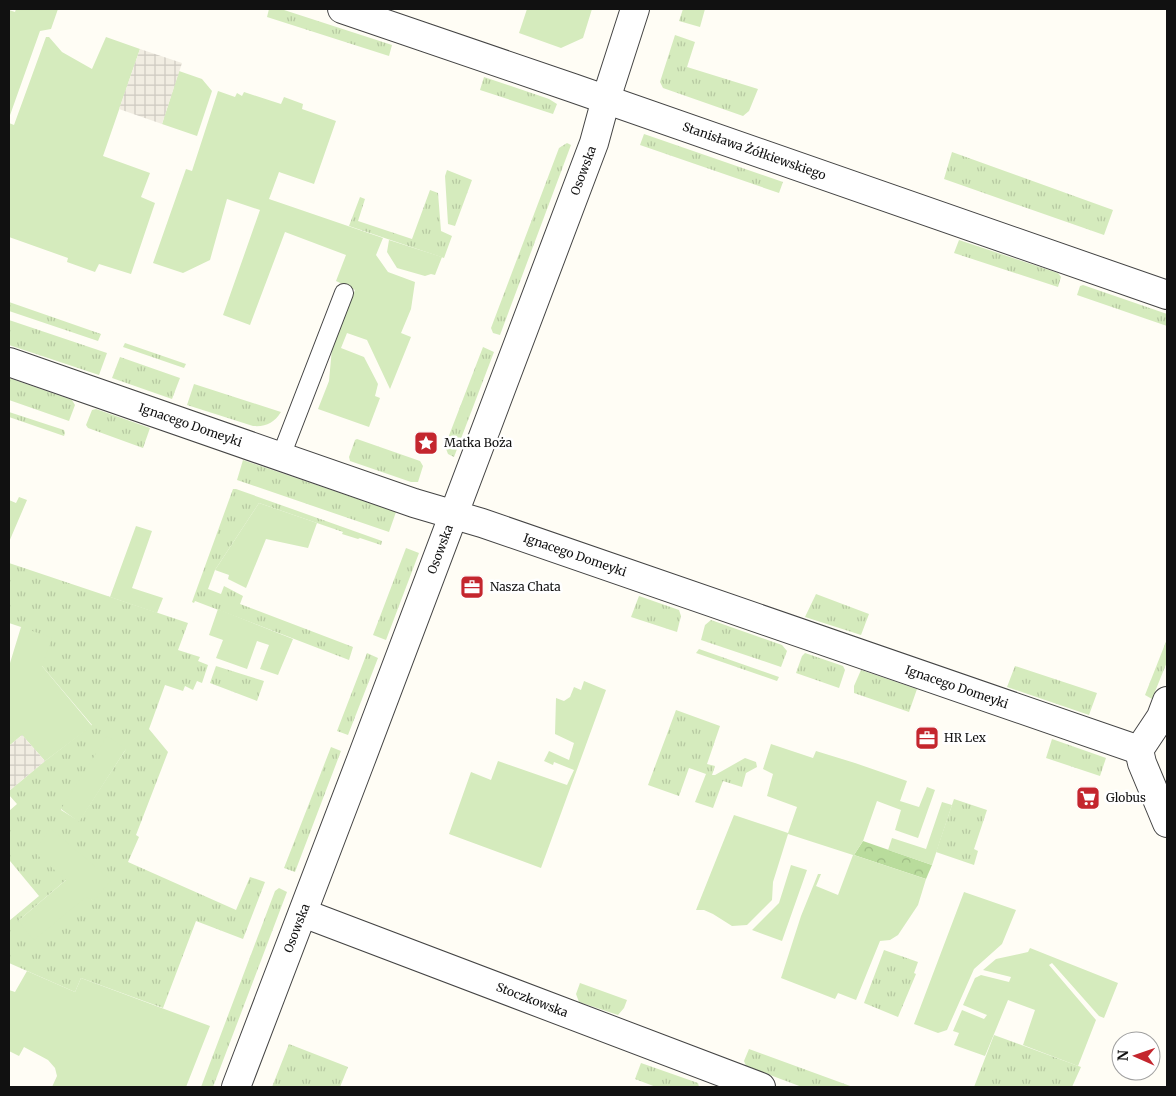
<svg xmlns="http://www.w3.org/2000/svg" width="1176" height="1096" font-family="Merriweather,serif">
  <defs>
    <pattern id="grass-tufts" width="24" height="20" patternUnits="userSpaceOnUse" patternTransform="scale(1.25)"><rect width="24" height="20" fill="#d5ebbd"/><path d="M3 7l-1-3M5 7V3M7 7l1-3M15 17l-1-3M17 17v-4M19 17l1-3" fill="none" stroke="#b6c8a1"/></pattern>
    <pattern id="forest-crowns" width="20" height="18" patternUnits="userSpaceOnUse" patternTransform="scale(1.25)"><rect width="20" height="18" fill="#b9dc9c"/><path d="M2 6a3 3 0 1 1 6 0M12 15a3 3 0 1 1 6 0" fill="none" stroke="#9ebc85"/></pattern>
    <pattern id="plaza-grid" width="8" height="8" patternUnits="userSpaceOnUse" patternTransform="scale(1.25)"><rect width="8" height="8" fill="#f1ede2"/><path d="M0 4h8M4 0v8" fill="none" stroke="#cecac1"/></pattern>
  </defs>
  <rect width="100%" height="100%" fill="#fffdf5"/>
  <path fill="url(#grass-tufts)" fill-rule="evenodd" d="M269,9h12l111,36 -3,11 -122,-39z
    M683,9h22l-5,18 -21,-6z
    M675,35l20,7 -8,25 71,22 -9,22 -6,5 -80,-28 -3,-6z
    M484,77l65,22 8,5 -4,10 -73,-24z
    M644,134l139,48 -4,11 -139,-48z
    M567,143l4,2 -71,190 -7,-2 -2,-5 68,-180z
    M952,152l161,58 -9,25 -160,-56z
    M447,170l25,10 -17,46 -7,-2 -3,-48z
    M430,190l8,3 3,38 11,5 -8,22 -95,-32 11,-29 5,2 -7,22 54,18z
    M959,240l99,33 3,4 -3,10 -104,-34z
    M1083,285l84,29v12l-90,-31 3,-9z
    M9,302l92,32 -3,7 -89,-30z
    M9,320l98,33 -8,22 -90,-30z
    M125,343l61,21 -2,4 -61,-21z
    M483,347l11,5 -40,105 -6,-3 -3,-8z
    M120,357l60,21 -8,21 -60,-21z
    M9,378l63,22 3,5 -6,16 -60,-21z
    M194,384l87,28c-7,11 -15,15 -28,14l-66,-21z
    M96,409l54,19 -7,20 -55,-20 -2,-3 6,-15z
    M9,412l55,18 1,3 -1,3 -55,-19z
    M357,439l63,22 3,5 -5,16h-7l-61,-21 -1,-4 6,-17z
    M243,460l153,52 -7,20 -152,-52z
    M233,489h3l146,52 -1,4 -21,-7 -2,1 -16,-5 1,-2 -84,-29 -44,67 -7,19 13,5 3,-8 19,10 -3,8 113,43 -4,13 -154,-59 -1,2 -2,-1z
    M406,548l13,5 -33,87 -13,-5z
    M9,563l179,60 -10,27 22,7 -2,4 10,4 -6,18 -5,-2 -4,9 -8,-4 -2,5 -18,-6 -16,44 19,23 -32,83 3,2 -11,25 108,48 14,-33 15,5 -22,57 -47,-18 -33,87 -82,-30 -6,14 -66,-29v-42l30,-25 -29,-35 -1,1v-51l8,-7 -8,-9v-4l36,-30 47,-36 -50,-59 -21,-39 -12,-4zM126,749l-47,72 -18,-11v-1zM67,879l27,22 -7,-5 -69,25z
    M816,594l53,20 -8,21 -56,-18z
    M639,596l40,14 2,6 -4,16 -46,-15z
    M711,620l71,25 5,6 -6,16 -80,-27 4,-15z
    M1167,639v23l-15,37 -7,-4z
    M699,649l80,28 -2,4 -81,-28z
    M367,653l11,5 -30,77 -11,-4z
    M805,653l38,13 2,4 -6,18 -43,-15 6,-17z
    M216,666l48,15 -7,20 -47,-18z
    M1015,666l82,27 -8,22 -82,-28z
    M861,670l56,19 -8,23 -55,-19v-7z
    M676,710l44,16 -13,38 8,2 -3,9h3l30,-17 11,4 1,5 -11,6 -4,14 -19,-6 -10,27 -18,-6 11,-28 -17,-6 -10,28 -31,-11z
    M1052,739l54,19 -6,18 -54,-18z
    M331,747l10,4 -46,121 -11,-4z
    M954,799l33,11 -13,39 4,2 -4,14 -38,-13z
    M279,888l8,4 -74,195h-12l74,-196z
    M884,950l34,12 -4,11 2,1 -18,43 -34,-14z
    M580,983l47,17 -3,8 -6,7 -39,-13 -3,-8z
    M994,1035l87,32 -9,20h-98z
    M289,1044l59,23 -8,20h-68z
    M749,1049l104,38h-51l-56,-21 -2,-5z
    M641,1063l57,20 1,4h-43l-21,-8z"/>
  <path fill="url(#forest-crowns)" d="M863,841l69,24 -6,14 -72,-24z"/>
  <path fill="#d5ebbd" d="M16,9h42l-7,20 -11,2 -31,87v-108l6,2z
    M527,9h65l-9,29 -22,10 -42,-15z
    M46,37h3l13,15 30,17 14,-32 34,12 -37,107 47,17 -9,24 14,6 -24,71 -32,-10 -4,8 -28,-10 1,-4 -59,-21v-114l5,2z
    M179,71l23,8 10,12 -15,45 -35,-12z
    M218,91l17,6 2,-4 5,3 2,-4 37,12 3,-7 19,7 -1,5 34,12 -22,63 -35,-12 -10,27 114,39 -7,17 12,17 27,10 -4,27 -10,24 10,4 -21,52 -23,-49 -20,-7 -6,15 23,9 14,27 -3,12 5,2 -11,29 -51,-18 11,-28 3,-33 23,-58 -19,-9 10,-26 -61,-23 -35,93 -27,-10 37,-105 -33,-11 -17,61 -27,13 -30,-10 33,-94 6,2z
    M389,240l53,17 -7,18 -4,-1 -6,2 -28,-8 -10,-16z
    M19,497l8,3 -18,42v-42l7,3z
    M259,503l58,20 -9,25 -42,-9 -20,49 -18,-9 1,-4 -14,-5z
    M136,526l16,5 -20,57 31,10 -6,15 -47,-16z
    M218,609l75,30 -15,36 -18,-6 9,-24 -12,-4 -10,28 -31,-11 7,-18 -14,-5z
    M21,627l31,11 -10,28 50,60 -47,35 -23,-26 -13,11v-83h1z
    M584,681l22,9 -65,178 -92,-34 22,-62 20,8 7,-19 69,24 7,-15 -20,-8 -1,3 -9,-4 5,-10 20,9 5,-17 -19,-9 1,-36 8,3 6,-4 4,-10 7,3z
    M107,736l19,13 -47,73 -18,-13z
    M771,744l42,14 3,-7 39,12 52,18 -7,20 19,6 8,-20 8,3 -17,48 -23,-8 6,-20 -24,-9 -14,40 -9,14 72,24 -8,26 -20,30 -8,5 -10,1 -24,59 -18,-7 -3,6 -54,-21 20,-62 17,-42h3l-5,12 22,9 15,-40 -65,-21 -15,48 -1,18 -25,25 -15,1 -19,-12 -9,-4h-8l38,-95 54,18 9,-26 -30,-11 6,-22 -10,-5z
    M942,802l10,3 -20,60 -44,-15 4,-12 34,11z
    M50,828l61,52 -17,21 -8,-4 -52,43 -16,-19 48,-41 -32,-28z
    M791,865l16,5 -25,71 -30,-11 27,-27z
    M964,892l52,18 -14,34 -28,25 -27,61 -9,3 -24,-9z
    M1030,948l88,35 -14,35 -5,-2 -47,-53 -3,2 47,55 -18,46 -55,-21 12,-35 -27,-10 -23,56 -31,-11 5,-12 -6,-2 9,-21 22,9 3,-4 -24,-10 12,-27 6,-3 28,7 2,-5 -28,-7 13,-11 32,-7z
    M27,971l48,21 6,-14 129,48 -24,61h-134l5,-11 -2,-8 -7,-8 -24,-13 -5,9 -10,-5v-61l6,2z"/>
  <path fill="url(#plaza-grid)" d="M140,49l42,14 -20,61 -43,-15z
    M22,735l23,26 -36,30v-45z"/>
  <g fill="none" stroke-linecap="round" stroke-linejoin="round">
    <g stroke="#444" stroke-width="20">
      <path id="lane" d="M281,456l63,-163"/>
    </g>
    <g stroke="#444" stroke-width="30">
      <g id="street">
        <path id="s1" d="M342,9l231,79 594,207"/>
        <path id="s2" d="M9,362l405,141 68,20 657,227"/>
        <path d="M1167,701l-6,16 -22,33 3,13 25,60"/>
        <path id="s3" d="M303,913l458,174"/>
        <path id="s4" d="M236,1087c121,-314 239,-630 358,-944l12,-44 29,-90"/>
      </g>
    </g>
    <use href="#lane" stroke="#fff" stroke-width="18"/>
    <use href="#street" stroke="#fff" stroke-width="28"/>
  </g>
  <defs>
    <g id="sight-square" transform="scale(1.25)"><rect x="-9" y="-9" width="18" height="18" rx="4" fill="#c4262e" stroke="#fff"/><path d="M0-6L1.8-2.2L6-1.7L2.9 1.2L3.7 5.4L0 3.3L-3.7 5.4L-2.9 1.2L-6-1.7L-1.8-2.2Z" fill="#fff"/></g>
    <g id="office-square" transform="scale(1.25)"><rect x="-9" y="-9" width="18" height="18" rx="4" fill="#c4262e" stroke="#fff"/><path d="M-6-3h4V-5.5h4V-3h4V5H-6ZM-1-4.5V-3h2v-1.5ZM-6 0V1H6V0Z" fill="#fff"/></g>
    <g id="supermarket-square" transform="scale(1.25)"><rect x="-9" y="-9" width="18" height="18" rx="4" fill="#c4262e" stroke="#fff"/><path d="M-6-5.5h2.5l.6 2H6L4.5 2H-2.5L-4.4-4H-6ZM-1.5 3.2a1.3 1.3 0 1 0 .1 0ZM3 3.2a1.3 1.3 0 1 0 .1 0Z" fill="#fff"/></g>
  </defs>
  <g fill-rule="evenodd">
    <use href="#sight-square" x="426" y="443"/>
    <use href="#office-square" x="472" y="587"/>
    <use href="#office-square" x="927" y="738"/>
    <use href="#supermarket-square" x="1088" y="798"/>
  </g>
  <g text-anchor="middle" stroke-width="5" stroke-linejoin="round" paint-order="stroke">
    <g font-size="12" fill="#111" stroke="#fff">
      <text dy="4" stroke="none"><textPath href="#s1" startOffset="436">Stanisława Żółkiewskiego</textPath></text>
      <text dy="4" stroke="none"><textPath href="#s4" startOffset="980">Osowska</textPath></text>
      <text dy="4" stroke="none"><textPath href="#s2" startOffset="192">Ignacego Domeyki</textPath></text>
      <text dy="4" stroke="none"><textPath href="#s4" startOffset="575">Osowska</textPath></text>
      <text dy="4" stroke="none"><textPath href="#s2" startOffset="598">Ignacego Domeyki</textPath></text>
      <text dy="4" stroke="none"><textPath href="#s2" startOffset="1002">Ignacego Domeyki</textPath></text>
      <text dy="4" stroke="none"><textPath href="#s4" startOffset="170">Osowska</textPath></text>
      <text dy="4" stroke="none"><textPath href="#s3" startOffset="245">Stoczkowska</textPath></text>
    </g>
    <g font-size="12" fill="#111" stroke="#fff" text-anchor="start">
      <text x="444" y="447">Matka Boża</text>
      <text x="490" y="591">Nasza Chata</text>
      <text x="944" y="742">HR Lex</text>
      <text x="1106" y="802">Globus</text>
    </g>
  </g>
  <rect width="1176" height="1096" fill="none" stroke="#111111" stroke-width="20"/>
  <g transform="translate(1136 1056) rotate(272)"><circle r="24" fill="#ffffff" stroke="#a0a0a0"/>
  <path d="M0-4L9 19L0 12L-9 19Z" fill="#c4262e"/>
  <text y="-8" font-size="14" font-weight="bold" text-anchor="middle" fill="#111111">N</text>
  </g>
</svg>
